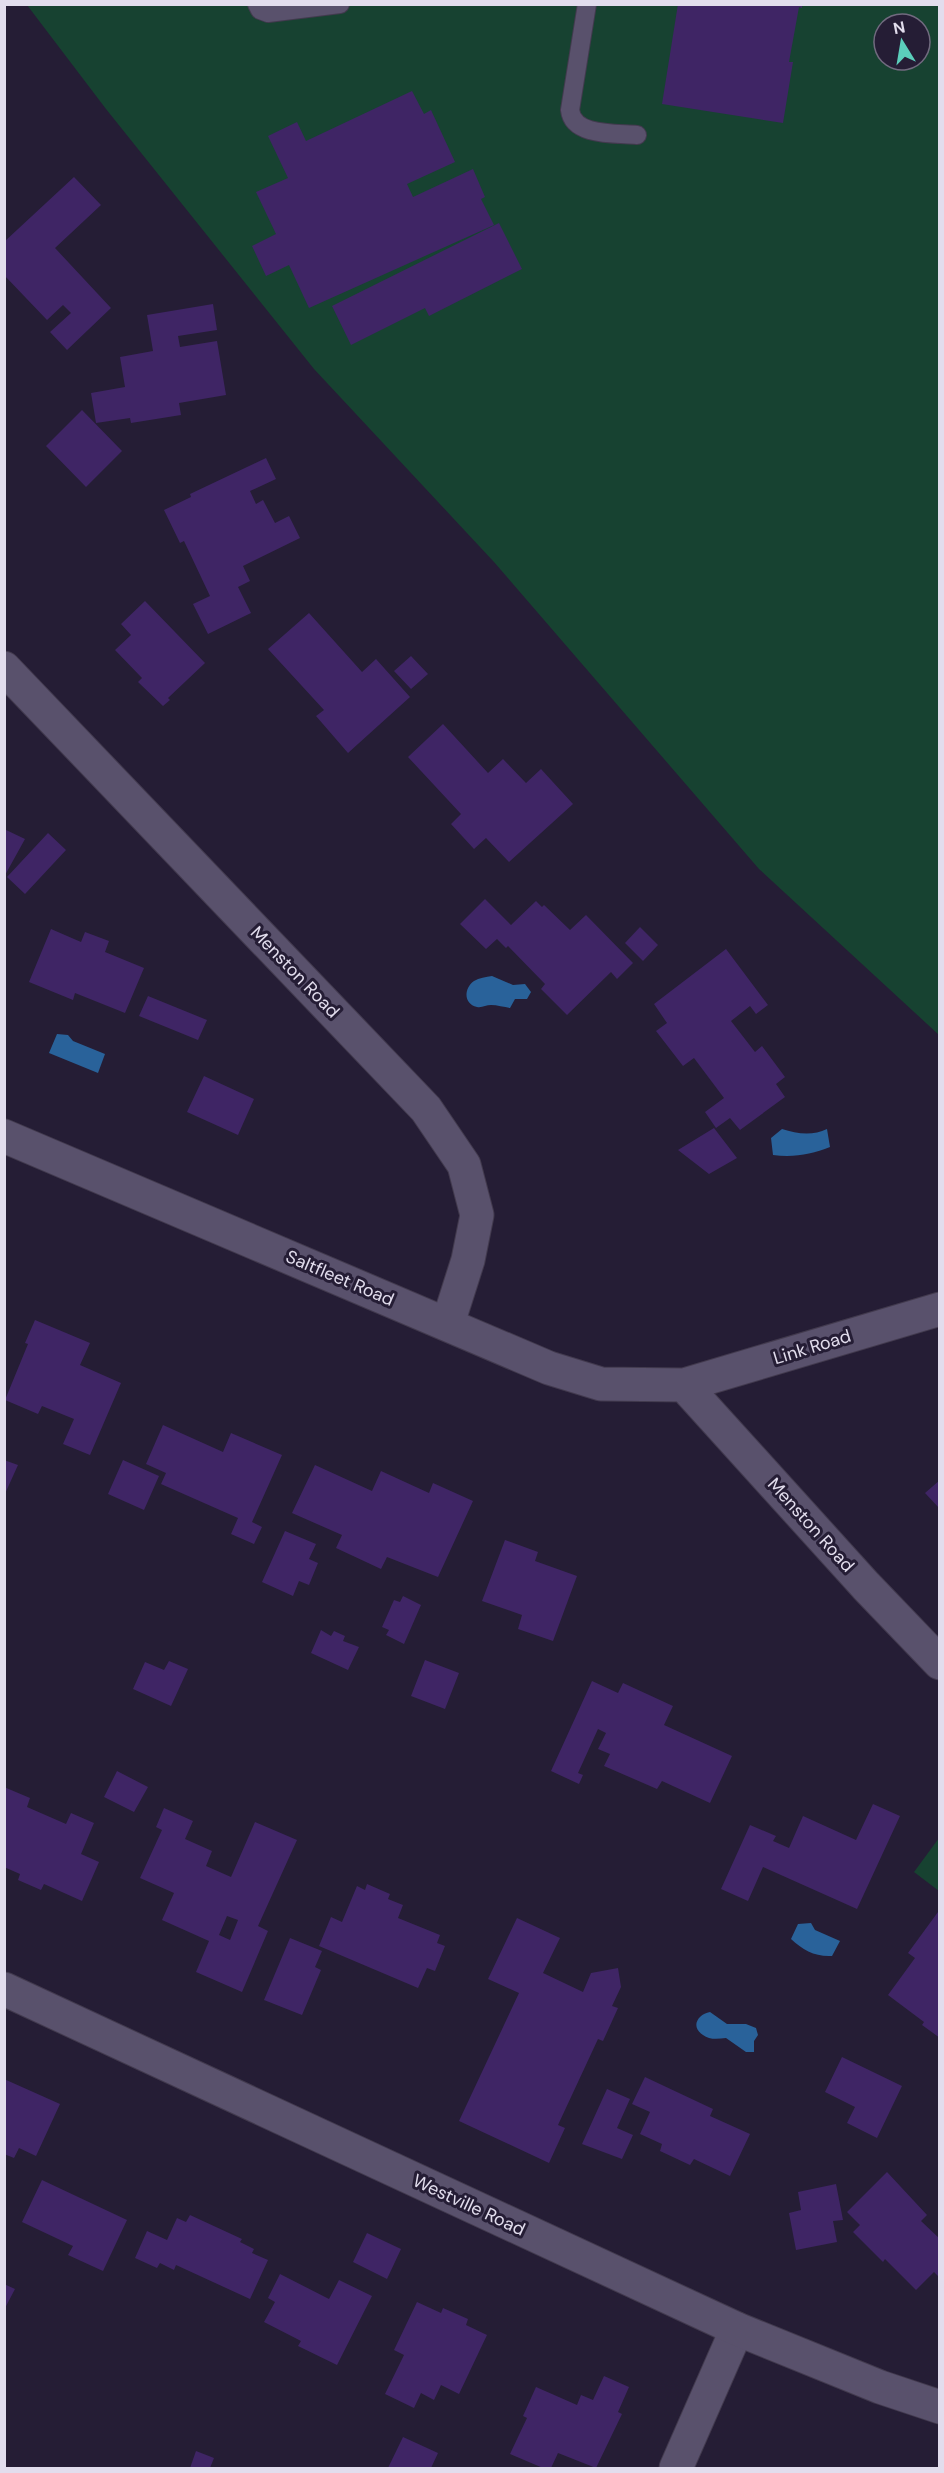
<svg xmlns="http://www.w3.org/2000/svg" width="944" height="2473" font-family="'DM Sans',sans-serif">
  <rect width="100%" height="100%" fill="#251d35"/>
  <path fill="#174231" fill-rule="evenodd" d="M27,5h912v1030l-180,-166 -265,-307 -180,-193 -208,-260zM884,24h36v36h-36z
    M939,1838v53l-25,-19z"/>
  <path fill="#29629a" d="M492,976l21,9 12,-1 6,8 -4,7h-12l-5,9c-6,-1 -13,-3 -19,-3 -5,0 -9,3 -14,2 -14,-3 -13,-19 -3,-26 5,-3 12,-4 18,-5z
    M57,1034l11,1 5,6 32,13 -7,19 -49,-20z
    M782,1129c15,5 31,7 45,0l3,18c-18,7 -36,11 -57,8l-2,-17z
    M811,1923l4,7 25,11 -8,15c-17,1 -29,-6 -41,-17l7,-15z
    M710,2012l17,12h19l10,4 2,7 -4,6v11h-8l-20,-14c-8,1 -17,2 -23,-3 -13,-8 -5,-21 7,-23z"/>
  <path fill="#3f2565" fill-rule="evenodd" d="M678,4h124v4l-3,-1 -10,55h4l-10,61 -121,-19z
    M412,91l12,23 7,-4 24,52 -48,22 6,13 60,-28 12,28 -4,2 13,26 -185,83 -20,-43 -23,11 -14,-30 24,-12 -20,-42 32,-14 -20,-42 29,-14 9,19z
    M74,177l27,28 -46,43 56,60 -44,42 -17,-18 21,-19 -8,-8 -16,15 -43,-45v-33z
    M499,223l23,46 -93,47 -4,-8 -74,37 -19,-39z
    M213,304l4,26 -39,6 2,11 37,-6 9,54 -47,8 2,12 -50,8 -1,-5 -34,5 -5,-30 34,-6 -5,-30 33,-6 -6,-36z
    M82,410l40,41 -36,36 -40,-41z
    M266,458l10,21 -26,12 6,13 7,-4 12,23 14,-7 11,22 -57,28 7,15 -12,6 13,26 -43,21 -15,-30 17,-8 -26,-55 -4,2 -16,-33 27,-13 -1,-3z
    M145,601l60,62 -37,35 2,2 -7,6 -25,-24 4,-4 -27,-28 16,-15 -10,-11z
    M309,613l53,59 14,-13 34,38 -62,56 -32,-37 8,-6 -56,-61z
    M411,656l17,18 -17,15 -17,-18z
    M443,724l45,49 15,-14 23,24 15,-14 32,35 -64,58 -23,-24 -12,11 -23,-25 10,-10 -53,-57z
    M4,829l21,10 -21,38z
    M48,833l18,17 -41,44 -18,-17z
    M485,899l26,26 25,-24 6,6 2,-2 26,25 16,-15 47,48 -16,16 -6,-7 -44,43 -26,-26 4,-5 -37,-38 -2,2 -9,-9 -11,10 -26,-25z
    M640,927l18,18 -15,16 -18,-18z
    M51,929l30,13 4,-10 24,9 -4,11 39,16 -19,45 -50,-20 -2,7 -44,-18z
    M726,949l42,56 -12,9 -6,-8 -19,15 24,31 7,-6 23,31 -9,7 9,13 -45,33 -10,-12 -14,10 -11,-16 19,-14 -30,-40 -11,8 -27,-35 11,-8 -13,-19z
    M148,996l59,24 -9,20 -59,-24z
    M204,1076l50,23 -16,36 -51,-23z
    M714,1128l23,30 -28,16 -31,-24z
    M35,1320l55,23 -10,22 41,18 -31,72 -27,-11 11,-25 -32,-13 -4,8 -33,-14 23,-56 -3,-1z
    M163,1425l60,27 8,-19 51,22 -30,67 10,5 -8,17 -23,-10 7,-16 -77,-34 5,-11 -20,-9z
    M4,1460l14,5 -14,31z
    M123,1460l36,16 -15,34 -36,-16z
    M315,1465l57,26 9,-20 48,22 4,-10 40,18 -35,76 -51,-20 -6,12 -45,-21 6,-13 -50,-22z
    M940,1480v29l-15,-16z
    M285,1531l31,13 -7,15 9,4 -9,22 -10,-4 -6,15 -31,-14z
    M505,1540l33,12 -3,9 42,15 -24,65 -35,-12 4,-14 -40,-14z
    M403,1596l18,9 -17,39 -18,-9 3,-5 -7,-3 12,-27 6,2z
    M321,1630l10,6 3,-5 11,5 -2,5 16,6 -11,23 -37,-17z
    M425,1660l34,13 -14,36 -34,-13z
    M169,1661l19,8 -17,37 -38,-17 12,-27 19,8z
    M592,1681l26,12 5,-10 50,23 -9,19 68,31 -22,47 -48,-22 -5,8 -53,-23 6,-12 -12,-5 8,-16 -8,-4 -20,44 5,2 -4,9 -28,-13z
    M117,1771l31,16 -14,25 -30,-15z
    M4,1787l26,11 -3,9 39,17 5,-11 23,10 -13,31 18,8 -17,39 -38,-17 -3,6 -23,-10 2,-6 -16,-7z
    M873,1804l27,12 -43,93 -94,-42 -15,34 -27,-12 29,-64 26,11 -3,5 16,7 14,-32 53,24z
    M164,1808l29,13 -8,18 27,12 -6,15 25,11 24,-55 42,18 -39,86 10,5 -26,61 -46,-20 13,-31 -47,-21 12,-27 -34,-15 22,-48 -6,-3zM227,1916l11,4 -8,20 -11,-5z
    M367,1884l23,10 -2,5 15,6 -5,13 42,17 -3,8 8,3 -10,25 -8,-3 -9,20 -99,-42 12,-29 11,5 15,-36 8,4z
    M938,1912l2,1v125l-18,-13 2,-3 -36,-27 27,-37 -7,-5z
    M517,1918l43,20 -17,35 40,19 8,-19 27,-5 3,19 -9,19 6,2 -15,33 -5,-2 -40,86 7,3 -16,35 -90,-42 60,-128 -31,-14z
    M290,1938l32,13 -7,16 6,3 -19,45 -38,-15z
    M842,2057l60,29 -25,52 -30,-15 8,-16 -30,-15z
    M645,2077l68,32 -3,7 40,18 -20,42 -36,-17 -4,6 -30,-14 2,-7 -22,-10 10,-22 -18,-8z
    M4,2079l56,25 -24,52 -17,-8 -5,10 -10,-4z
    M607,2089l23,10 -13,29 16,7 -11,24 -40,-15z
    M887,2172l40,43 -6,6 19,18v39l-6,-6 -18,18 -31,-31 -2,3 -30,-30 7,-7 -13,-13z
    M42,2180l85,40 -24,51 -35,-16 5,-9 -51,-24z
    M836,2184l7,36 -10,1 4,21 -41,8 -7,-37 12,-3 -3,-18z
    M190,2215l52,24 -2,3 14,7 -2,4 16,7 -18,39 -74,-34 -2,5 -14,-7 -3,5 -22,-10 12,-27 20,9 10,-22 9,4z
    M367,2233l34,16 -14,30 -34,-17z
    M280,2274l49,25 10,-19 33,16 -35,69 -39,-19 3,-5 -37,-19 11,-20 -7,-4z
    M4,2284l11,5 -11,21z
    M417,2302l24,11 2,-5 25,11 -2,6 21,10 -28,59 -18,-9 -7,15 -13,-7 -7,15 -29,-14 19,-39 -10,-5z
    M604,2376l25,11 -11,25 4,2 -26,54 -38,-15 -7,15h-8l-33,-14 17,-36 -4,-2 13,-29 41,18 4,-10 12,5z
    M403,2437l35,16 -7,15h-43z
    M196,2451l18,7 -4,10h-20z"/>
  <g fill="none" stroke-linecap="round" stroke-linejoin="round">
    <g stroke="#423a4e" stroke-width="20">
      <path id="service" d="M257,4l3,6 8,3 72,-9
        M587,4l-17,106c3,27 47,23 67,25"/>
    </g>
    <g stroke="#423a4e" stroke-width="35">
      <path id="minor" d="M4,668l422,441 38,56 13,50 -9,45 -20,63
        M4,1136l545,232 52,16 83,1 256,-76
        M684,1385l182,201 74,77
        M676,2468l61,-139"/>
    </g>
    <g stroke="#423a4e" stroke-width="35">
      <path id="tertiary" d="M4,1989l733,340 143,58 60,20"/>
    </g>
    <use href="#service" stroke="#59516c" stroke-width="18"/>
    <use href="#minor" stroke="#59516c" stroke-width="33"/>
    <use href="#tertiary" stroke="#59516c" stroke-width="33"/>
  </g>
  <g text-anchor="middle" stroke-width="6" stroke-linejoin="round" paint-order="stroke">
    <g font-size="18" fill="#e2dded" stroke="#251d35">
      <text transform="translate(295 972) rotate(46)" y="6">Menston Road</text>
      <text transform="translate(340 1278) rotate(23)" y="6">Saltfleet Road</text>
      <text transform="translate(812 1347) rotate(-17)" y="6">Link Road</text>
      <text transform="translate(811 1525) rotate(48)" y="6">Menston Road</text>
      <text transform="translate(469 2205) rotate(25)" y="6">Westville Road</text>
    </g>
  </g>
  <rect width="944" height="2473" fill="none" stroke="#e2dded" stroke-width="12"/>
  <g transform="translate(902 42) rotate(349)"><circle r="28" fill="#251d35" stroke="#716a7f" stroke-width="1.5"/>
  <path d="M0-4.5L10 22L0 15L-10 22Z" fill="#5bcebb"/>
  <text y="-9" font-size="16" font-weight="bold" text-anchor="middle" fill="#e2dded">N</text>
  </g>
</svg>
